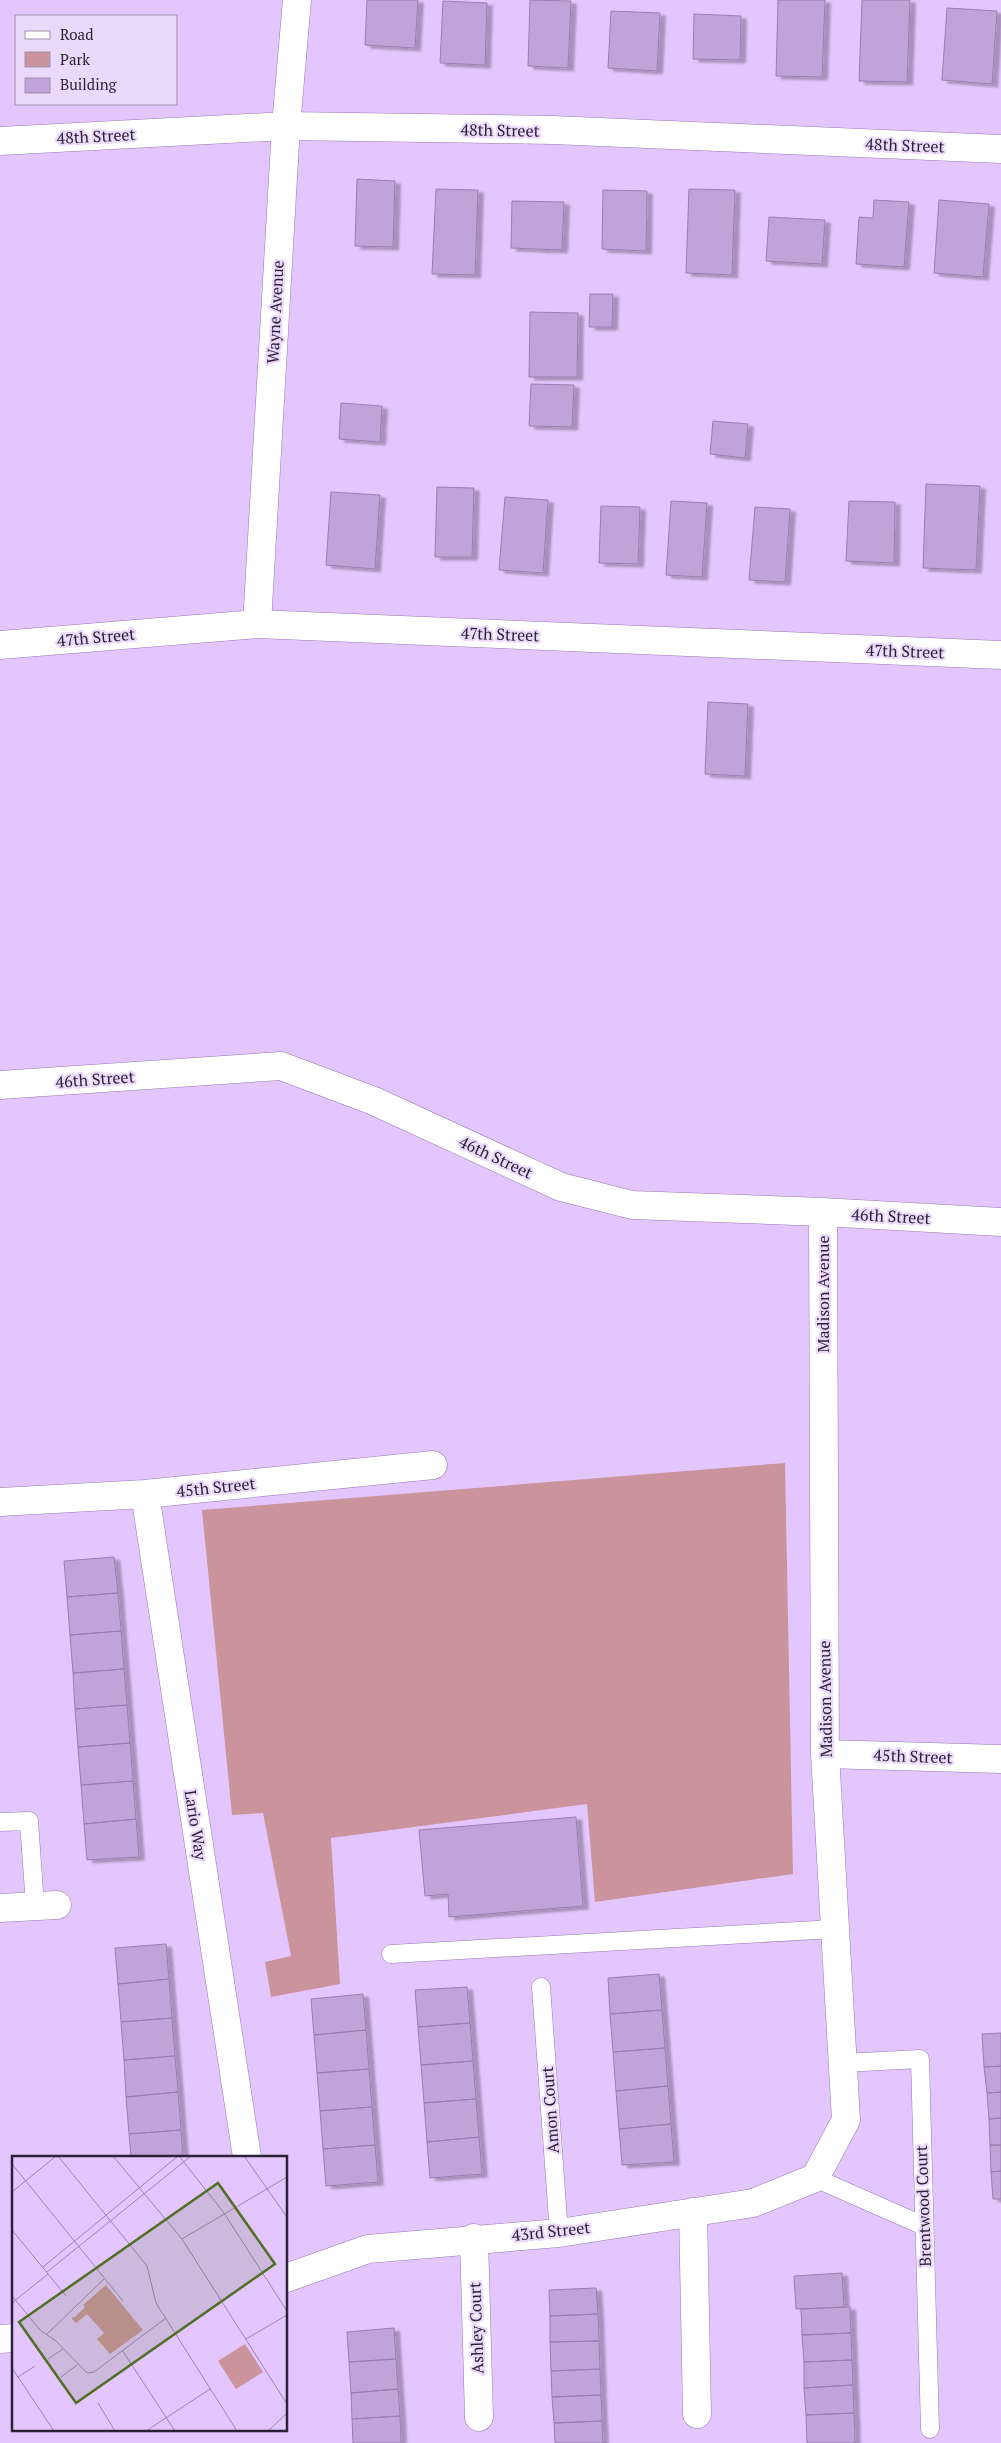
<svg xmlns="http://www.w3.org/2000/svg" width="1001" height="2443" font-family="'PT Serif',serif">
  <defs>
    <filter id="shadow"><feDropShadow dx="5.5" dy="3" stdDeviation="1" flood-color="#0004"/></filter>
  </defs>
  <rect width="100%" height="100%" fill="#e4c6fe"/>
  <path fill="#cb949c" d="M785,1463l8,411 -198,28 -8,-98 -256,34 9,146 -69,13 -6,-35 26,-6 -28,-143 -31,2 -30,-305z"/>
  <path fill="#c0a3d9" stroke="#9a7eb2" filter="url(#shadow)" d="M367,0h51l-3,48 -50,-3z
    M530,0l41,1 -3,67 -40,-2z
    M778,0h47l-3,77 -46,-1z
    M862,0h48l-3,82 -48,-1z
    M443,1l44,2 -2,62 -45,-2z
    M947,8l50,3 -5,73 -50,-4z
    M611,11l49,2 -3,58 -49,-3z
    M694,14l47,2 -1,44 -47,-1z
    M357,179l38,2 -2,66 -38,-1z
    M436,189l42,1 -3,85 -43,-1z
    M689,189l46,1 -3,85 -46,-2z
    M603,190l44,1 -1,60 -44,-2z
    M874,200l35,2 -5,65 -48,-3 3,-47 14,1z
    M939,200l50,4 -6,73 -49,-4z
    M512,201l52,1 -2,48 -51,-2z
    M769,217l56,3 -3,44 -56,-3z
    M590,294h23l-1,33h-23z
    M530,312l48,1 -1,64h-48z
    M531,384l43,1 -2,42 -43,-1z
    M341,403l41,3 -2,36 -41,-3z
    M713,421l35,3 -3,34 -35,-4z
    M926,484l54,2 -4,84 -53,-2z
    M437,487l37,1 -2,69h-37z
    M331,492l49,3 -5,74 -49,-4z
    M505,497l43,3 -5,73 -44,-3z
    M671,501l36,2 -5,74 -36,-2z
    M849,501l46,1 -1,61 -48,-2z
    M601,506l39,1 -2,57 -39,-1z
    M755,507l35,2 -5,73 -36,-2z
    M708,702l40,2 -3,72 -40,-2z
    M114,1557l4,36 -51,4 -3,-36z
    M118,1593l3,38 -51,4 -3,-38z
    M121,1631l3,38 -51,4 -3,-38z
    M124,1669l3,36 -52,4 -2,-36z
    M127,1705l3,38 -52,4 -3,-38z
    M130,1743l3,38 -52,4 -3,-38z
    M133,1781l3,38 -52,5 -3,-39z
    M576,1817l7,89 -134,11 -1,-23 -23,2 -6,-66z
    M136,1819l3,38 -52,3 -3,-36z
    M166,1944l3,35 -51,5 -3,-36z
    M659,1974l3,36 -52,4 -2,-36z
    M169,1979l3,39 -51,4 -3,-38z
    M467,1987l3,36 -52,4 -3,-37z
    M363,1994l3,36 -52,5 -3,-36z
    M662,2010l3,38 -52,4 -3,-38z
    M172,2018l3,38 -51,4 -3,-38z
    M470,2023l3,38 -52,4 -3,-38z
    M366,2030l3,39 -52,4 -3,-38z
    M1001,2033v33l-17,1 -2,-33z
    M665,2048l3,38 -52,5 -3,-39z
    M175,2056l3,36 -52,5 -2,-37z
    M473,2061l3,38 -52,4 -3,-38z
    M1001,2066v26l-14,1 -3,-26z
    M369,2069l3,38 -52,4 -3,-38z
    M668,2086l3,38 -52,5 -3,-38z
    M178,2092l3,38 -52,4 -3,-37z
    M1001,2092v26l-12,1 -2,-26z
    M476,2099l3,38 -52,5 -3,-39z
    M372,2107l3,38 -52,4 -3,-38z
    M1001,2118v27h-11l-1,-26z
    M671,2124l3,38 -52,3 -3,-36z
    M181,2130l2,27h-52l-2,-23z
    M479,2137l3,37 -52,4 -3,-36z
    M375,2145l3,37 -52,4 -3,-37z
    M990,2145h11v26l-10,1z
    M1001,2171v28h-8l-2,-27z
    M842,2273l2,34 -48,2 -2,-33z
    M596,2288l2,26 -48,2 -1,-26z
    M850,2307l1,26 -49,2 -1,-26z
    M598,2314l1,27 -49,1v-26z
    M394,2328l2,31 -47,3 -2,-30z
    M851,2333l1,27 -48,2 -2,-27z
    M599,2341l1,28 -49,2 -1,-29z
    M396,2359l2,30 -47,4 -2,-31z
    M852,2360l1,25 -49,3v-26z
    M600,2369l1,26 -49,2 -1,-26z
    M853,2385l1,28 -48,2 -2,-27z
    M398,2389l2,27 -48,3 -1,-26z
    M601,2395l1,26 -48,2 -2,-26z
    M854,2413l1,30h-48l-1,-28z
    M400,2416l1,27h-48l-1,-24z
    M602,2421l1,22h-48l-1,-20z"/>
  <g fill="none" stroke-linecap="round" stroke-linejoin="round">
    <g stroke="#9579ad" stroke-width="19">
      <path id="service" d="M0,1822l29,-1 6,85
        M391,1954l444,-25
        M541,1987l18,246
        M843,2063l77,-4 10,370
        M815,2178l109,48"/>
    </g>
    <g stroke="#9579ad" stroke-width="29">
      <path id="minor" d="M0,141l286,-15 267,4 448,19
        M257,624l29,-498 11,-126
        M0,645l257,-21 744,31
        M0,1085l281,-19 93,35 187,86 71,18 191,7 178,10
        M145,1494l102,663
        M0,1502l145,-8 288,-29
        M825,1754l176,5
        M0,1908l57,-3
        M693,2212l4,202
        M474,2238l5,179
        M286,2278l82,-29 191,-16 194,-30 62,-25 31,-58 -21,-366 -2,-542
        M0,2339l14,-1"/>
    </g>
    <use href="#service" stroke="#fff" stroke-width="18"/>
    <use href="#minor" stroke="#fff" stroke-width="28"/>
  </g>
  <g text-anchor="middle" stroke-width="4.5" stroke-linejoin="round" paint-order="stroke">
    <g font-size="16" fill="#2d2136" stroke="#ebd9fb">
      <text transform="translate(500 130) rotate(1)" y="6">48th Street</text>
      <text transform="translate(96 136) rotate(-3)" y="6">48th Street</text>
      <text transform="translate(905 145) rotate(2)" y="6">48th Street</text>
      <text transform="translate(275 312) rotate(-87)" y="6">Wayne Avenue</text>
      <text transform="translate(500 634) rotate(2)" y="6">47th Street</text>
      <text transform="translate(96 637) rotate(-5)" y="6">47th Street</text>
      <text transform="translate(905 651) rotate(2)" y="6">47th Street</text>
      <text transform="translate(95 1079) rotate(-4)" y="6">46th Street</text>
      <text transform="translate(496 1157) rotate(25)" y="6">46th Street</text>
      <text transform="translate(891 1216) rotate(3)" y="6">46th Street</text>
      <text transform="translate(823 1294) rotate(-90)" y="6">Madison Avenue</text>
      <text transform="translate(216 1487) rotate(-6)" y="6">45th Street</text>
      <text transform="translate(825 1699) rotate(-91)" y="6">Madison Avenue</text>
      <text transform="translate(913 1756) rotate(2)" y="6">45th Street</text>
      <text transform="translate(196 1825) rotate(81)" y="6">Lario Way</text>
      <text transform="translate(550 2110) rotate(-94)" y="6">Amon Court</text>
      <text transform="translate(923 2206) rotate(-92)" y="6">Brentwood Court</text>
      <text transform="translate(551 2231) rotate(-6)" y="6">43rd Street</text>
      <text transform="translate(476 2328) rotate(-92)" y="6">Ashley Court</text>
    </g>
  </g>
  <g transform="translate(12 2156)">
    <rect width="275" height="275" fill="#e4c6fe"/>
    <path d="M94,129l37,45 -33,24 -13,-15 7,-6 -17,-19 -11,9 -5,-5 4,-1 10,-10 -2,-2zM233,188l18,28 -27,17 -18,-28z" fill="#cb949c"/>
    <path fill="none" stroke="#9b84ae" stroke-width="1" d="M46,0l89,110 9,37 81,128M101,0l69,83 105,165M167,0l45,57 63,98M232,0l43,61M0,8l111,137M0,36l44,-36M0,74l54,66M170,83l105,-62M31,111l135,-111M35,116l144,-116M0,140l28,34 16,11 31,32 7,-1 72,-54M0,147l36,-29M35,178l57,-55M234,183l41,-24M110,194l53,81M36,203l15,-10M0,212l42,63M6,221l17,-11M49,221l16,-12M86,247l17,28M134,275l64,-42M256,275l19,-18"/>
    <path fill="#506f25" fill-opacity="0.15" stroke="#506f25" stroke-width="2.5" d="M206,27l57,81 -199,139 -57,-81z"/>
    <rect width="275" height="275" fill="none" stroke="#2d2136" stroke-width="2.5"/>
  </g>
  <rect x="15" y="15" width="162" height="90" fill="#ebd9fb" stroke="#9f8fac"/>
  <rect x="25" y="31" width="25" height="8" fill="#ffffff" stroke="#9f8fac"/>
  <text x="60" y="40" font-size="15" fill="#2d2136">Road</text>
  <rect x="25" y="52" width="25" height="15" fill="#cb949c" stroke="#9f8fac"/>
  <text x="60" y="65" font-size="15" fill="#2d2136">Park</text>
  <rect x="25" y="78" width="25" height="15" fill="#c0a3d9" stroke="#9f8fac"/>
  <text x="60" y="90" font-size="15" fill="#2d2136">Building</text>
</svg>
